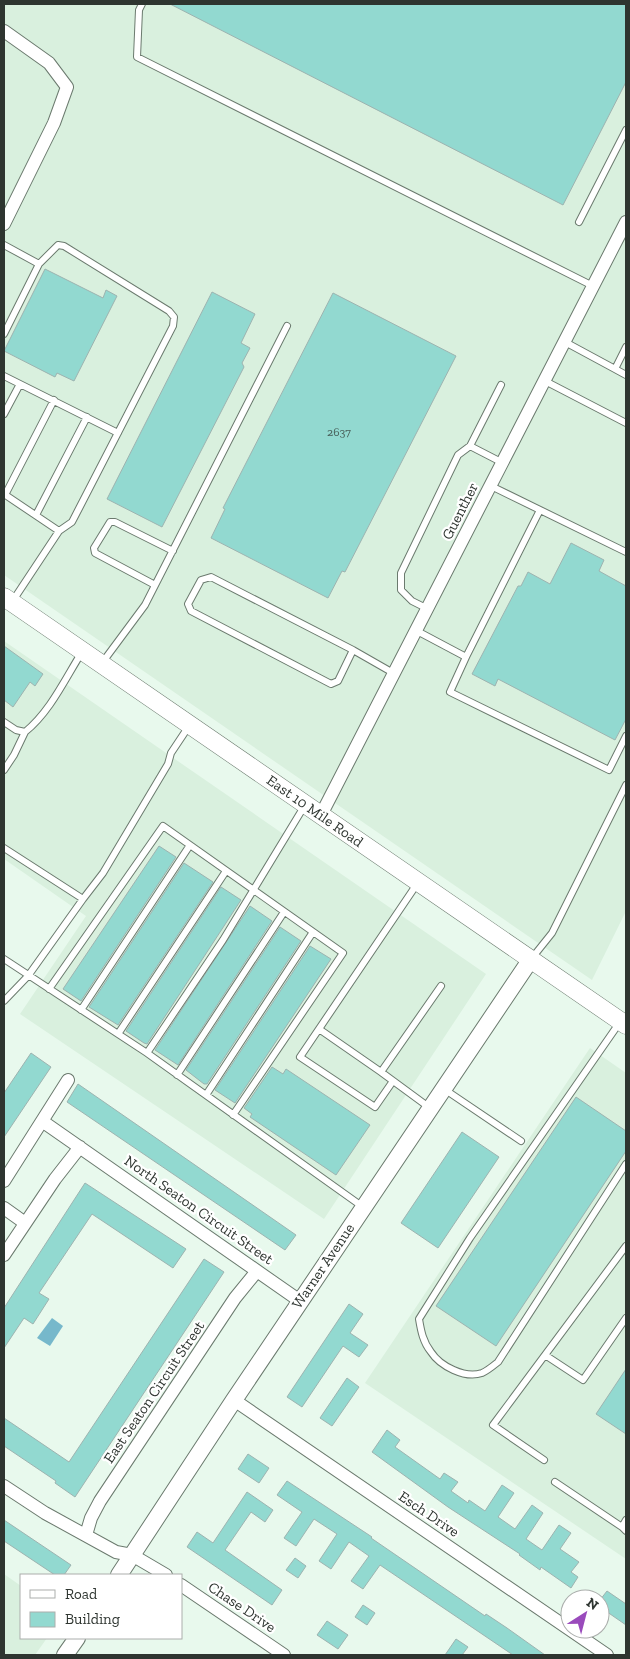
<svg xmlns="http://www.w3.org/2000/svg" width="630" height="1659" font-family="'Zilla Slab',serif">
  <rect width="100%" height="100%" fill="#e8f9ed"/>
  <path fill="#d9f0de" d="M4,4h622v907l-34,69 -588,-405z
    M4,641l482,333 -162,245 -304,-205 66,-98 -82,-57z
    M590,1048l36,25v486l-261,-176z
    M4,1574l17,12v52h26l-12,17h-31z"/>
  <path fill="#76b8cb" d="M52,1318l11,8 -13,20 -13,-8z"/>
  <path fill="#92d9d0" stroke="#9db3b0" d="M170,4h456v78l-63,123z
    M45,269l58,29 3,-8 11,6 -43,85 -17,-8 -2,4 -51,-26z
    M212,292l43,22 -14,29 9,5 -8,15 2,4 -82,160 -55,-28z
    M333,293l123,63 -111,216 -3,-1 -14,27 -117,-60 14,-29 -2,-1z
    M571,543l33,17 -5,11 27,15v133l-11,21 -117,-61 -3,7 -23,-12 46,-88h3l7,-14 22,12z
    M4,646l39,28 -8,12 -5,-4 -17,25 -9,-7z
    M159,846l17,11 -95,144 -18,-12z
    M184,863l29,19 -95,143 -29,-18z
    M221,887l20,13 -94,144 -3,-1 -18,-12z
    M250,906l22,15 -94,144 -23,-15z
    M280,927l21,14 -94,143h-3l-18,-14z
    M310,946l21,13 -96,144 -20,-13z
    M31,1053l20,14 -47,70v-44z
    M272,1067l11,7 3,-5 84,56 -34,50 -86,-58 2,-3 -8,-6z
    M78,1084l218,151 -11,15 -218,-148z
    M576,1097l50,34v20l-130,195 -60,-40z
    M462,1132l37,25 -61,91 -37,-25z
    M85,1183l101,66 -13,19 -81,-54 -53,79 10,6 -16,25 -9,-6 -20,30v-40z
    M204,1259l20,13 -149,225 -20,-14 1,-2 -52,-35v-28l65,44z
    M349,1304l14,10 -13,19 18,12 -9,12 -16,-11 -41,61 -15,-10z
    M626,1369v65l-30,-20z
    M347,1378l12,9 -27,39 -12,-8z
    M387,1430l13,10 -5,7 45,32 4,-6 14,9 -7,9 17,12 1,-3 16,11 17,-26 12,8 -16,24 17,12 17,-24 11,8 -17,26 16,11 17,-25 12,8 -11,16 19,13 -8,10 7,5 -7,11 -30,-21 -1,3 -21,-15 1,-1 -72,-47 -76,-55z
    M248,1454l21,14 -10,15 -21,-14z
    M287,1481l85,56 -1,1 114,78 1,-2 21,14 38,27h-32l-133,-90 -17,24 -12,-8 18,-25 -20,-14 -18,27 -12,-8 18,-27 -23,-15 -18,27 -12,-8 18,-26 -25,-17z
    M247,1492l26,18 -8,12 -14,-10 -26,38 57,40 -10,15 -85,-58 10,-15 16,11z
    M4,1520l67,45 -7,10h-9l-51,-34z
    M295,1558l11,8 -8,12 -12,-8z
    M607,1591l19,13v21l-26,-18v-7z
    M363,1605l12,8 -8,12 -12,-8z
    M327,1621l21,14 -10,14 -21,-14z
    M456,1639l12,8 -6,8h-17z"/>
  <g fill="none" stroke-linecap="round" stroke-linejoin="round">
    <g stroke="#6b7a6e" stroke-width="8">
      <path id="service" d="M142,4l-3,6 -2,47 456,229
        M579,222l47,-92
        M4,245l35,19 19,-19 6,1 105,65 5,6 -1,9 -101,196 -13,9 -47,71
        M4,334l35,-70
        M565,342l50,27 11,-22
        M615,369l11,6
        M4,376l114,57
        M545,381l81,42
        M4,414l16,-30
        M470,446l31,-61
        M491,486l135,66
        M4,494l55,37
        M5,495l49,-95
        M36,515l51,-98
        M155,585l-60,-32 -1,-5 16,-26h5l58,29
        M428,609l-16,-8 -11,-11v-17l57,-118 12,-9 33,17
        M417,631l49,26 -16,35 159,78 17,-34
        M353,650l-15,31 -7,3 -140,-73 -3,-7 13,-24 10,-3 142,73 42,24
        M466,657l74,-147
        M102,663l43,-58 142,-279
        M4,722l12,8 9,2c25,-20 40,-53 57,-80
        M4,770l10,-15 11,-23
        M305,805l-82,135 -76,113 216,154
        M4,848l79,51 20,-26 65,-109 3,-11 18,-27
        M532,958l20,-25 74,-148
        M4,959l143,94
        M49,989l114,-163 180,127 -110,162
        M4,1001l24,-25 55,-77
        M81,1010l109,-165
        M620,1022l-150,216 -51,81c2,12 4,23 12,33 9,14 34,27 51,21 5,-2 11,-7 16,-11l128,-198
        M319,1029l62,43
        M118,1034l108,-163
        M177,1075l107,-163
        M393,1081l-18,26 -75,-50 117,-173
        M444,1089l77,52
        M206,1095l107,-163
        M430,1108l-49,-36 60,-86
        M545,1355l38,25 43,-62
        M544,1460l-51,-35 133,-179
        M555,1482l67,45
        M626,1520l-4,7 4,4"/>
    </g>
    <g stroke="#6b7a6e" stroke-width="14">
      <path id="minor" d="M4,31l45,32 18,24 -13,36 -50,101
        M321,815l305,-593
        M42,1121l258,180
        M4,1181l64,-101
        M4,1208l21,15
        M4,1255l51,-76 25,-32
        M234,1400l373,255
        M4,1486l41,27 71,39 16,3 34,20
        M86,1535l5,-17 9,-17 135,-203 22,-27
        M181,1585l103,70"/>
    </g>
    <g stroke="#6b7a6e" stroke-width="18">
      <path id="tertiary" d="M119,1575l115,-175 297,-441
        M65,1655l12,-17"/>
    </g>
    <g stroke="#6b7a6e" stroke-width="19">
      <path id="secondary" d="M4,597l622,428"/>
    </g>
    <use href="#service" stroke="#fff" stroke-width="6"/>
    <use href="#minor" stroke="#fff" stroke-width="12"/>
    <use href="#tertiary" stroke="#fff" stroke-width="16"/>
    <use href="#secondary" stroke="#fff" stroke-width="18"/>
  </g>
  <g text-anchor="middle" stroke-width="4.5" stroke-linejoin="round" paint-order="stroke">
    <g font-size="12" fill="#475e58">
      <text x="339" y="436">2637</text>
    </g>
    <g font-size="15" fill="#2e3530" stroke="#fff">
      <text transform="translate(460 511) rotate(-63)" y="5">Guenther</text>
      <text transform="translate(315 811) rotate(35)" y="5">East 10 Mile Road</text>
      <text transform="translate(199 1210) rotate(35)" y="5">North Seaton Circuit Street</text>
      <text transform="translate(323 1266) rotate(-56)" y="5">Warner Avenue</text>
      <text transform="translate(154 1392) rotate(-56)" y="5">East Seaton Circuit Street</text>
      <text transform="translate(429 1514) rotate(34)" y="5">Esch Drive</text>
      <text transform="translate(242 1607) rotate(34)" y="5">Chase Drive</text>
    </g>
  </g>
  <rect width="630" height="1659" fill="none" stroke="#2e3530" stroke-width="10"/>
  <rect x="20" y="1574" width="162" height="65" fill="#ffffff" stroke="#abaeac"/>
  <rect x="30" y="1590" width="25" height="8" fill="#ffffff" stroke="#abaeac"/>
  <text x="65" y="1599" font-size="15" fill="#2e3530">Road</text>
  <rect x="30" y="1612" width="25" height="15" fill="#92d9d0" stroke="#abaeac"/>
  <text x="65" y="1624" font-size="15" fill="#2e3530">Building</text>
  <g transform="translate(585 1614) rotate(36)"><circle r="24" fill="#ffffff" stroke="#abaeac"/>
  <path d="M0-4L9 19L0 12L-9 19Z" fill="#9a4bbc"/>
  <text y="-8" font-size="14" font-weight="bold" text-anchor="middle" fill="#2e3530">N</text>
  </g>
</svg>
